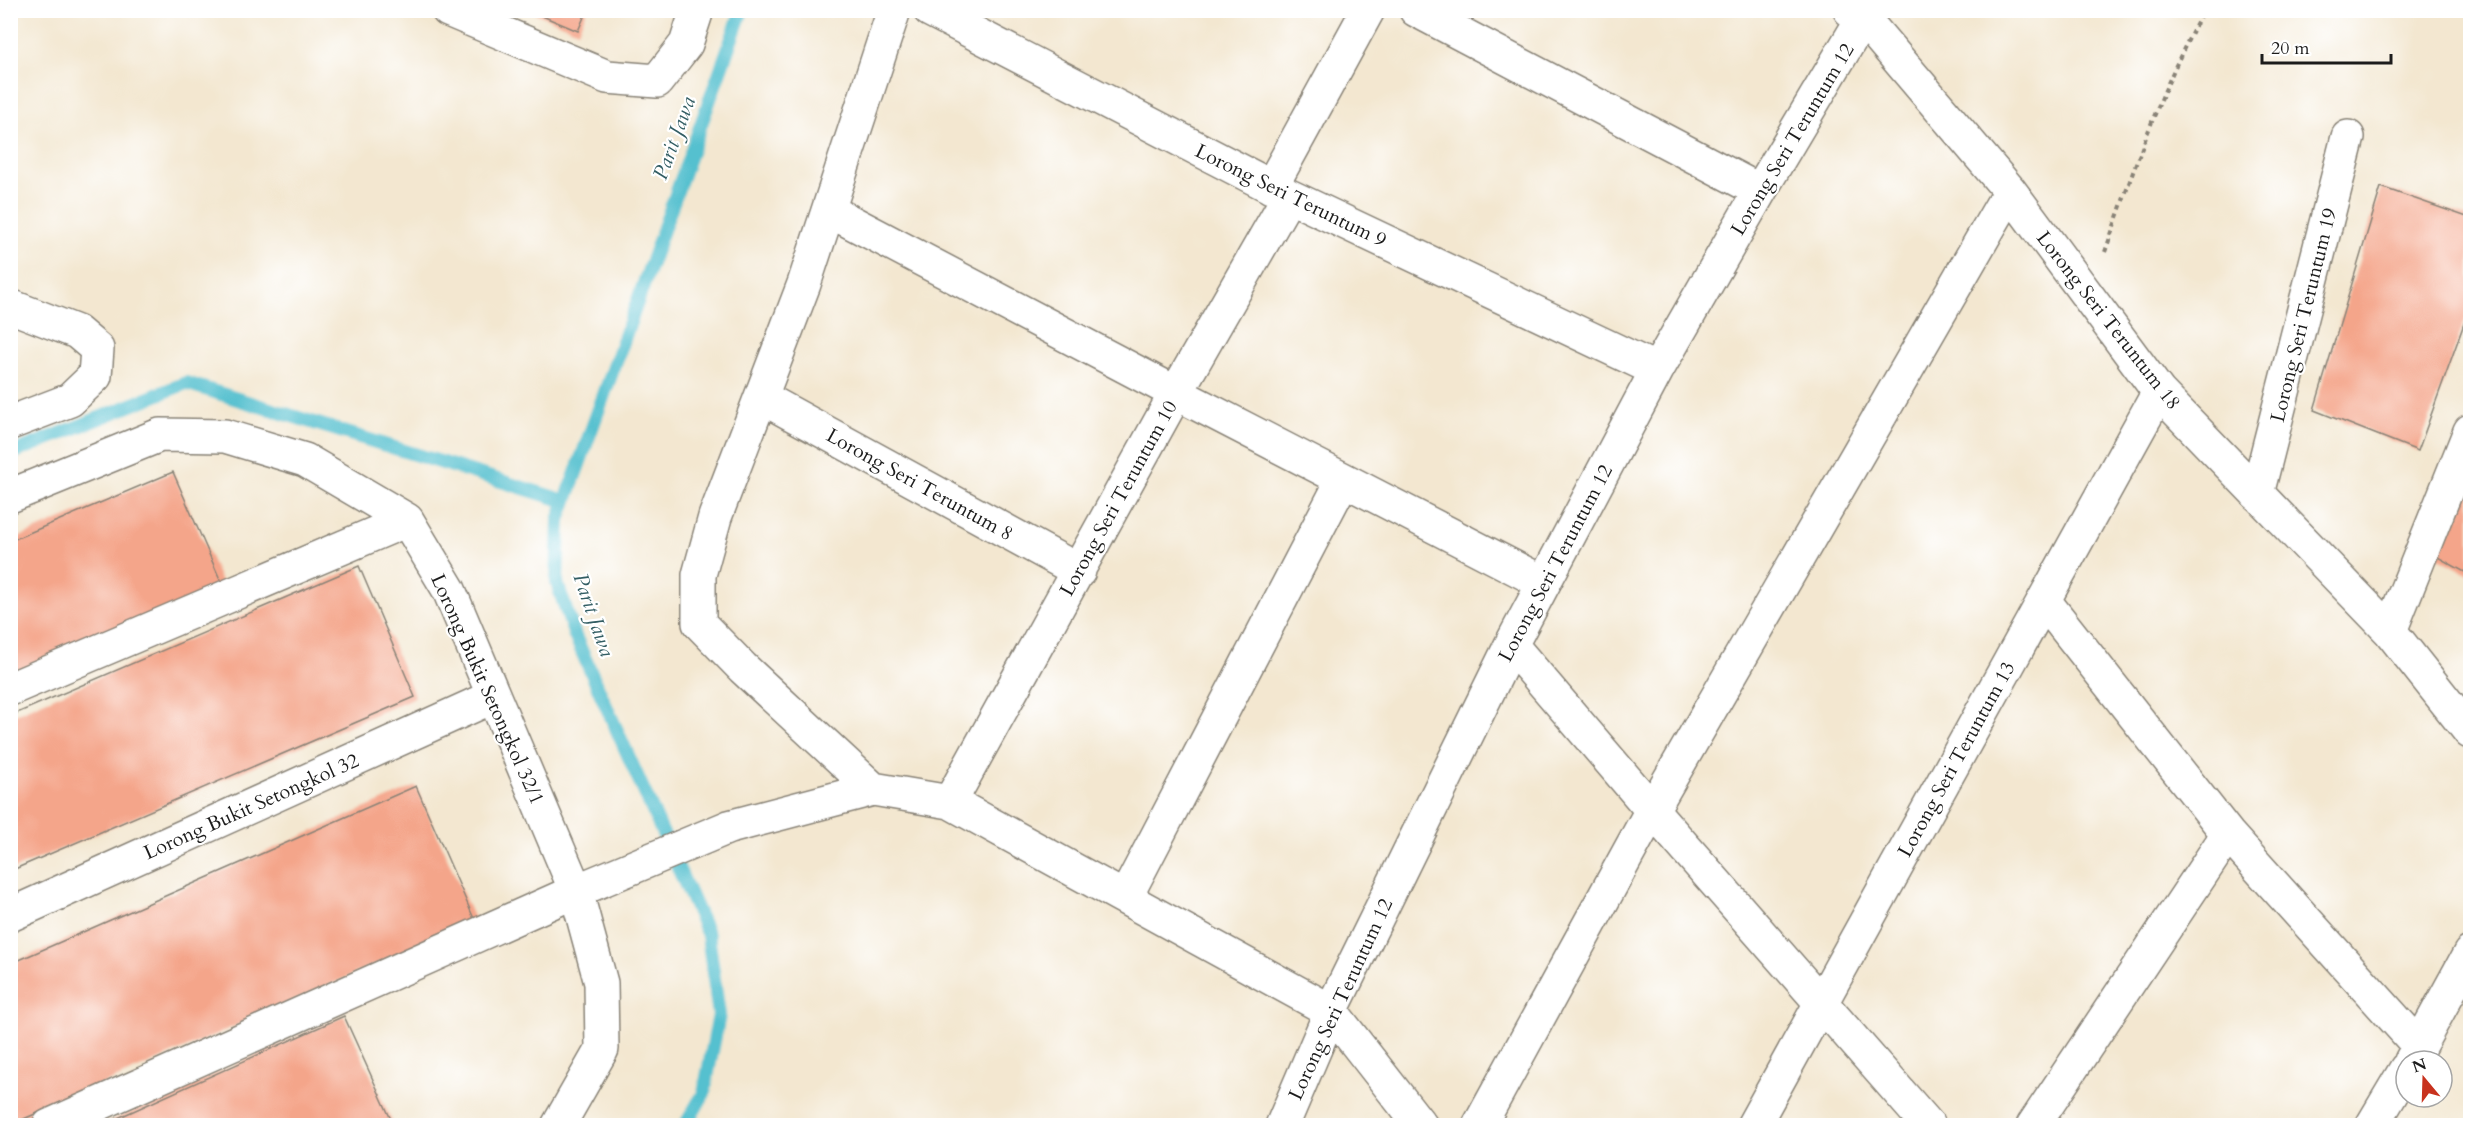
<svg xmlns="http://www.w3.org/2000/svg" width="2481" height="1136" font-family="Cardo,serif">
  <rect width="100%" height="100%" fill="#fff"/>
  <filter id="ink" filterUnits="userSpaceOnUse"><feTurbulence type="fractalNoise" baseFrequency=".0167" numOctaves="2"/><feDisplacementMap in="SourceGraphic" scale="12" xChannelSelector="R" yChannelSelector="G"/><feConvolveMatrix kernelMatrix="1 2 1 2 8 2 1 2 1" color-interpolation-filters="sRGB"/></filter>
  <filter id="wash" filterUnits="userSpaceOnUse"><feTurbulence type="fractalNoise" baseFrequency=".008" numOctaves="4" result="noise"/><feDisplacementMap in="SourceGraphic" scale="24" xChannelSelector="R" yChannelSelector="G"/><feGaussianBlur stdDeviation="1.35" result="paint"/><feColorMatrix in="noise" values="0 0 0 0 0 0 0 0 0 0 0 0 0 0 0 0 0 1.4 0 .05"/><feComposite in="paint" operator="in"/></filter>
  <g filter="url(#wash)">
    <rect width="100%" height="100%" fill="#f3e7d0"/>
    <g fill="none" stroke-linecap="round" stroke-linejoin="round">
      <path stroke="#55c0cf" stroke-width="14" d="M10,454l176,-71 379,118
        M685,1126l19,-33 15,-78 -11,-80 -133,-299 -18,-53 2,-63 183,-510"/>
    </g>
    <g id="blocks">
      <path fill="#f4a58a" d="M528,10h59l-9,21z
        M2381,187l89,31v89l-52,144 -104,-41z
        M173,472l50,114 -213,91v-136z
        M2470,480v95l-36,-20z
        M359,566l56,131 -405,174v-155z
        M416,786l59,135 -465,204v-161z
        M344,1016l50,110h-294z"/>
    </g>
  </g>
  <g filter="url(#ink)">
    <use href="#blocks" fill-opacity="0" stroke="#888276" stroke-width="1.5"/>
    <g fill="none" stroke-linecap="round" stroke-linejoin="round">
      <g stroke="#888276" stroke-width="36">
        <path id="minor" d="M448,10l159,67 50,4 29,-37 11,-34
          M930,10l359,186 368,174
          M1416,10l344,181
          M1850,10l13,8 147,173 149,201 231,239 80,101
          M1271,187l97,-177
          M830,211l346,182 368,190
          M10,306l67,26 20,17 -2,27 -25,24 -60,23
          M761,397l318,174
          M2257,494l91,-357
          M10,496l150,-61 65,1 80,24 102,60 42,70 127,301 25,92 1,66 -44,77
          M2045,602l183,232 191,212
          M2390,631l80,-200
          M1511,645l141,165 277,316
          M10,689l397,-169
          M873,789l-130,-121 -44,-45v-48l16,-58 89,-233 90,-274
          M950,802l226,-409 113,-197
          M1125,898l218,-418
          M10,915l482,-218
          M2411,1061l59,-108
          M49,1126l527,-235 153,-64 144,-38 77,13 381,209 90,115
          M1282,1126l49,-115 180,-366 146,-275 103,-179 103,-173
          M1479,1126l173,-316 358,-619
          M1753,1126l406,-734
          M2033,1126l195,-292
          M2372,1126l34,-57"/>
      </g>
      <path stroke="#888276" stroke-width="4" stroke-dasharray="4.5 4.5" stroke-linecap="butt" d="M2105,252c29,-83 56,-165 99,-242"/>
      <use href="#minor" stroke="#fff" stroke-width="33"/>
    </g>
  </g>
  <g text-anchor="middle" stroke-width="4.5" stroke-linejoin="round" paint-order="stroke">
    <g font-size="20" fill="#1c1c1c" stroke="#fff">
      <text transform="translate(1792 139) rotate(-59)" y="7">Lorong Seri Teruntum 12</text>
      <text transform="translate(1291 195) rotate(26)" y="7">Lorong Seri Teruntum 9</text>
      <text transform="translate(2303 315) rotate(-76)" y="7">Lorong Seri Teruntum 19</text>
      <text transform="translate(2109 320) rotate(52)" y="7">Lorong Seri Teruntum 18</text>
      <text transform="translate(920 484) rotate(29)" y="7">Lorong Seri Teruntum 8</text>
      <text transform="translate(1118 498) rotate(-61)" y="7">Lorong Seri Teruntum 10</text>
      <text transform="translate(1555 563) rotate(-62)" y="7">Lorong Seri Teruntum 12</text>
      <text transform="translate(488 689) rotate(66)" y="7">Lorong Bukit Setongkol 32/1</text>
      <text transform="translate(1956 759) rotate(-61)" y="7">Lorong Seri Teruntum 13</text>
      <text transform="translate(251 806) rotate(-24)" y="7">Lorong Bukit Setongkol 32</text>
      <text transform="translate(1340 999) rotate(-65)" y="7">Lorong Seri Teruntum 12</text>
    </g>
    <g font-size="21" font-style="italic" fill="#335e64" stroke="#fff">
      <text transform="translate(674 138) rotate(-70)" y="7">Parit Jawa</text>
      <text transform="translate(594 615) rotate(71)" y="7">Parit Jawa</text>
    </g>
  </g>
  <rect width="2481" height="1136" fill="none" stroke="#fff" stroke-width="36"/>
  <g transform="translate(2424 1079) rotate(341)"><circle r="28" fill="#ffffff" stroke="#a4a4a4" stroke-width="1.5"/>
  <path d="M0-4.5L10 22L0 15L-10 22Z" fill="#c8321e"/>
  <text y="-9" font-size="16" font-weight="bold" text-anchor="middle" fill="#1c1c1c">N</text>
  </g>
  <path d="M2262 54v9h129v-9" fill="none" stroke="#1c1c1c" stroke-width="3"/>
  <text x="2271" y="54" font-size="18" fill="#1c1c1c" stroke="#ffffff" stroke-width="4.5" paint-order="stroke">20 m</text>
</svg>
